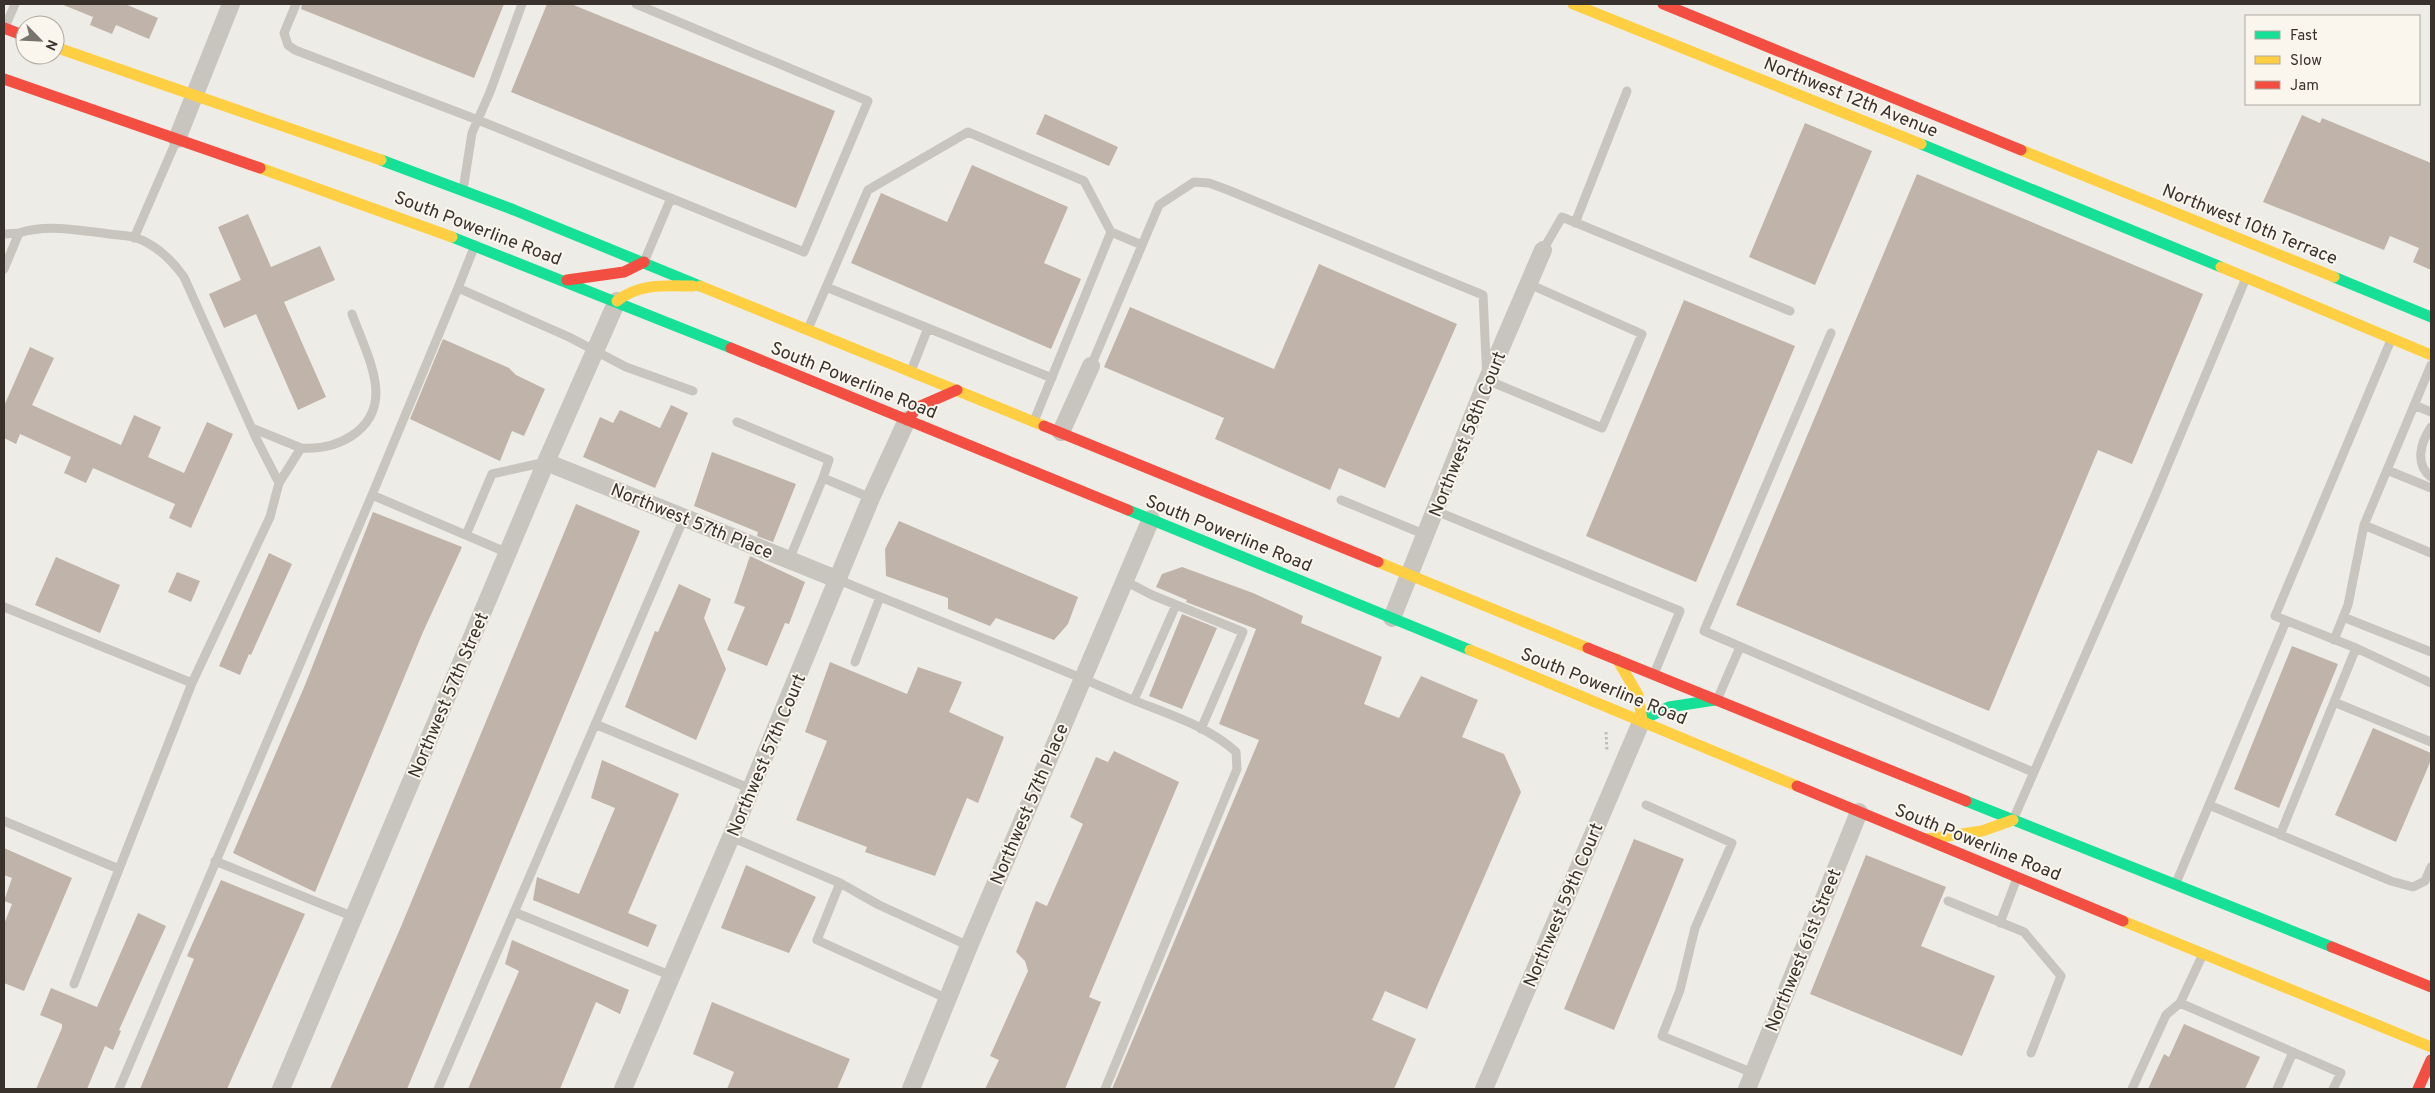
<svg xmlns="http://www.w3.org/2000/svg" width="2435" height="1093" font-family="Overpass,sans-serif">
  <rect width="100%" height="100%" fill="#eeece6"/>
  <path fill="#c0b3a9" d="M61,4h64l33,14 -9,21 -33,-14 -4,9 -22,-9 3,-8z
    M302,4h202l-30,74 -173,-69z
    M547,4h24l264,107 -39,97 -285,-116z
    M1045,114l73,33 -9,19 -73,-32z
    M2302,115l18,8 2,-5 109,45v107l-18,-8 6,-14 -29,-12 -6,14 -121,-48z
    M1805,123l67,28 -57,134 -66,-28z
    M972,165l96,42 -24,56 37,16 -30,70 -200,-86 30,-70 66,29z
    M1917,174l286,120 -71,170 -34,-14 -109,261 -253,-106z
    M248,214l23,53 49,-21 15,34 -51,22 42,95 -28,13 -42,-96 -32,14 -15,-34 32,-14 -23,-53z
    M1319,264l138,60 -72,164 -46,-20 -9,22 -115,-51 9,-21 -120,-51 26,-60 144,62z
    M1684,300l111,46 -99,236 -110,-46z
    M443,339l66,29 7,7 29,14 -21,47 -12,-5 -12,30 -90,-42z
    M30,347l24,11 -22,47 89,40 13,-30 27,12 -13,30 36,16 23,-51 26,12 -42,94 -22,-10 6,-14 -82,-36 -7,15 -22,-10 7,-16 -51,-23 -4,10 -12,-6v-32z
    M671,405l17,8 -33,75 -72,-31 17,-40 13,6 7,-13 40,18z
    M712,452l84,32 -23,58 -16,-6 1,-4 -64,-26z
    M576,504l64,27 -233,558h-77l70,-160z
    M373,512l89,35 -39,85 -108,260 -82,-39 72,-168z
    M899,521l179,76 -10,27 -14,16 -58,-22 -6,8 -42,-17v-11l-62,-22 -1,-27z
    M269,553l23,11 -41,91 -2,-1 -9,21 -21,-9z
    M750,556l55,26 -16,42 -4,-1 -18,43 -40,-16 18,-43 -11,-4z
    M56,557l64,28 -20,48 -65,-28z
    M1182,567l71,26 50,23 -2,7 81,34 -18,47 35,14 22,-42 57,24 -16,37 42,17 17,38 -94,217 -42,-18 -13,29 44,19 -22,50h-282l147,-349 -40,-16 37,-95 -70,-27 1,-2 -31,-13 6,-13z
    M177,572l23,9 -9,21 -23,-10z
    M679,584l32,15 -7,19 22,51 -30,71 -71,-33 30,-76 3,1z
    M1182,614l35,14 -35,81 -33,-13z
    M2292,646l46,18 -59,144 -45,-19z
    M830,662l77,32 11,-27 44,15 -13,30 55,25 -26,66 -11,-5 -32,78 -70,-24 2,-5 -71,-27 31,-79 -22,-9z
    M2373,728l58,25v7l-35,82 -61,-27z
    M1114,751l65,31 -90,215 12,5 -36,87h-80l14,-29 -9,-4 38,-85 -3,-10 -9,-9 20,-51 11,5 36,-82 -13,-7 26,-60 12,5z
    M602,760l77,34 -51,119 29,12 -9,22 -115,-47 4,-23 42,17 36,-86 -24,-10z
    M1634,839l50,20 -70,171 -50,-21z
    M4,848l68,30 -48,113 -20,-8v-59l8,-20 -8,-3 8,-23 -8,-3z
    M1866,855l80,32 -25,59 74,30 -33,80 -152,-62z
    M746,865l70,32 -27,56 -68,-25z
    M221,880l84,34 -78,175h-87l54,-130 -7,-3z
    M138,913l28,13 -47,104 2,1 -8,19 -8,-4 -18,43h-51l26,-61v-4l-22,-9 11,-27 46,19z
    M512,940l117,50 -9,24 -24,-12 -36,87h-92l51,-118 -14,-7z
    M712,1002l138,57 -13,30h-110l7,-17 -41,-18z
    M2184,1024l76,33 -15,32h-97l16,-35 5,3z"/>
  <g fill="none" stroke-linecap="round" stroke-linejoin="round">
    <path stroke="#c1bcb6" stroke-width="3" stroke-dasharray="2.5 2.5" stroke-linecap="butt" d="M1606,732l1,19"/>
    <path stroke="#c8c4be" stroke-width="9" d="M296,4l-12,29 4,12 7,5 183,70 326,132 64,-151 -232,-97
      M5,27l10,-23
      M463,190l9,-57 18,-41 32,-88
      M1575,223l52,-132
      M19,233c28,-9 55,-3 84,0 10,2 21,2 31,4 21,7 38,23 50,40l72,161 23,45 -9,34 -78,166
      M4,234l15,-1 -15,36
      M134,238l43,-99
      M475,245l-17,43 111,49 57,30 67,24
      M1543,250l19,-33 228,94
      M644,262l27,-64
      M826,287l226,91
      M808,329l60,-139 100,-58 116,49 27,51 31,13
      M1831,333l-127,298 329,141
      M2391,340l-116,276 81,32 75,35
      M1091,366l68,-161 35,-23 15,1 19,7 255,105 4,85 115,48 40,-94 -113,-50
      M911,371l17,-43
      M2414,405l17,7
      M1034,421l77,-189
      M737,422l92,38 -6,18
      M2431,427c-10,15 -17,37 0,50
      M252,428l49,20 -22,35
      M301,448c34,3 75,-16 75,-56 -1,-26 -15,-53 -24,-78
      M2387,470l44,18
      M372,495l136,58
      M1341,500l85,35
      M1436,511l244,100 -26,63
      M2364,525l67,28
      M466,535l26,-61 54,-12
      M789,560l34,-82 48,20
      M839,580c96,40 193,76 289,118 36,15 79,27 108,54l1,17 -132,320
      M1125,581l27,14 91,37 -42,97
      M4,607l188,76 -118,301
      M2343,617l88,35
      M2286,621l-77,184 182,76 22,6 12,-6 6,-14
      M2334,640l14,-35 16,-80 67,-160
      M855,662l25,-65
      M1134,700l42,-95
      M1717,700l23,-53
      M2334,702l97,40
      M595,724l156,65
      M1646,805l86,38 -37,85 -15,62 -18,46 91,37
      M2013,820l141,-322 92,-220
      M4,821l115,48
      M2280,835l76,-187
      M731,837l109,46 -23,57 131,59
      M215,861l139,56
      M840,883l39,22 90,41
      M2176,883l33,-78
      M1948,901l76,31 37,44 -30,77
      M514,912l158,64
      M2000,923l17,-45
      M2203,954l-23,49 161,70 -8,16
      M119,1089l253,-594 86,-207
      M438,1089l246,-571
      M2132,1089l34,-74 14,-12
      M2277,1089l16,-37"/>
    <path stroke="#c8c4be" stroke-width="18" d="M177,139l54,-135
      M1061,432l30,-66
      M546,462l293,118
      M1392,618l95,-238 56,-130
      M281,1089l265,-627 71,-161
      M623,1089l108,-252 140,-339 36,-78
      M911,1089l58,-143 182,-427
      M1484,1089l158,-369
      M1747,1089l112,-277"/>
    <path stroke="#16e098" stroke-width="11" d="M1921,144l300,123
      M381,160l133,50 186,76
      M452,237l279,111
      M2334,277l97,40
      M1128,510l342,140
      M1642,720l27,-13 46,-7
      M1966,801l366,146"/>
    <path stroke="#ffcf43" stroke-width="11" d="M1573,4l348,140
      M55,47l326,113
      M2021,150l313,127
      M260,168l192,69
      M2221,267l210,88
      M700,286l344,140
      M617,301c22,-18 49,-15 76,-15
      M1378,562l210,86
      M1470,650l327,136
      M1617,659l21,36 4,25
      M1927,839l55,-8 31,-11
      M2123,921l308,126"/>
    <path stroke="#f24e42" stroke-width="11" d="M1663,4l358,146
      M4,28l21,8
      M4,79l256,89
      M567,280l57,-8 20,-10
      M731,348l397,162
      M907,420l11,-13 39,-17
      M1044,426l334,136
      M1588,648l378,153
      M1797,786l326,135
      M2332,947l99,40
      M2418,1089l13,-29"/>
  </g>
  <g text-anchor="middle" stroke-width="4" stroke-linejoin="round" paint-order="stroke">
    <g font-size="18" fill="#39322c" stroke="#faf6ee">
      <text transform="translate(1851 97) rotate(22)" y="6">Northwest 12th Avenue</text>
      <text transform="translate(2250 224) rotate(22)" y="6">Northwest 10th Terrace</text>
      <text transform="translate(478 228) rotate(21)" y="6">South Powerline Road</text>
      <text transform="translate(854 380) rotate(22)" y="6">South Powerline Road</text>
      <text transform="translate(1467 434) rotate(-68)" y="6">Northwest 58th Court</text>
      <text transform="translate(692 521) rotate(22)" y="6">Northwest 57th Place</text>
      <text transform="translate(1229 533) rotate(22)" y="6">South Powerline Road</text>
      <text transform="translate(1604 686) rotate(22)" y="6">South Powerline Road</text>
      <text transform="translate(448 695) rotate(-67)" y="6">Northwest 57th Street</text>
      <text transform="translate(766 755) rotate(-67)" y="6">Northwest 57th Court</text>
      <text transform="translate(1029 804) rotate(-67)" y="6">Northwest 57th Place</text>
      <text transform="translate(1978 842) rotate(22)" y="6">South Powerline Road</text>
      <text transform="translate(1563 905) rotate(-67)" y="6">Northwest 59th Court</text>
      <text transform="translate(1803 950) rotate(-68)" y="6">Northwest 61st Street</text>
    </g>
  </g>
  <rect width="2435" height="1093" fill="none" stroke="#39322c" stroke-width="10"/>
  <rect x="2245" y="15" width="175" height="90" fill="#faf6ee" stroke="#ada8a0"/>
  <rect x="2255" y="31" width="25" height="8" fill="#16e098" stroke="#ada8a0"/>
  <text x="2290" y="40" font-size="15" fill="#39322c">Fast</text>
  <rect x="2255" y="56" width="25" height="8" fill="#ffcf43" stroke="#ada8a0"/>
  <text x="2290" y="65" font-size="15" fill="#39322c">Slow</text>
  <rect x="2255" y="81" width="25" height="8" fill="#f24e42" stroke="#ada8a0"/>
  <text x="2290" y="90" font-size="15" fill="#39322c">Jam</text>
  <g transform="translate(40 40) rotate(114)"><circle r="24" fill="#faf6ee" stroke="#ada8a0"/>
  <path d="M0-4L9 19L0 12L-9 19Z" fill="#78736d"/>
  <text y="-8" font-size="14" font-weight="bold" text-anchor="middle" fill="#39322c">N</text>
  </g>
</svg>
